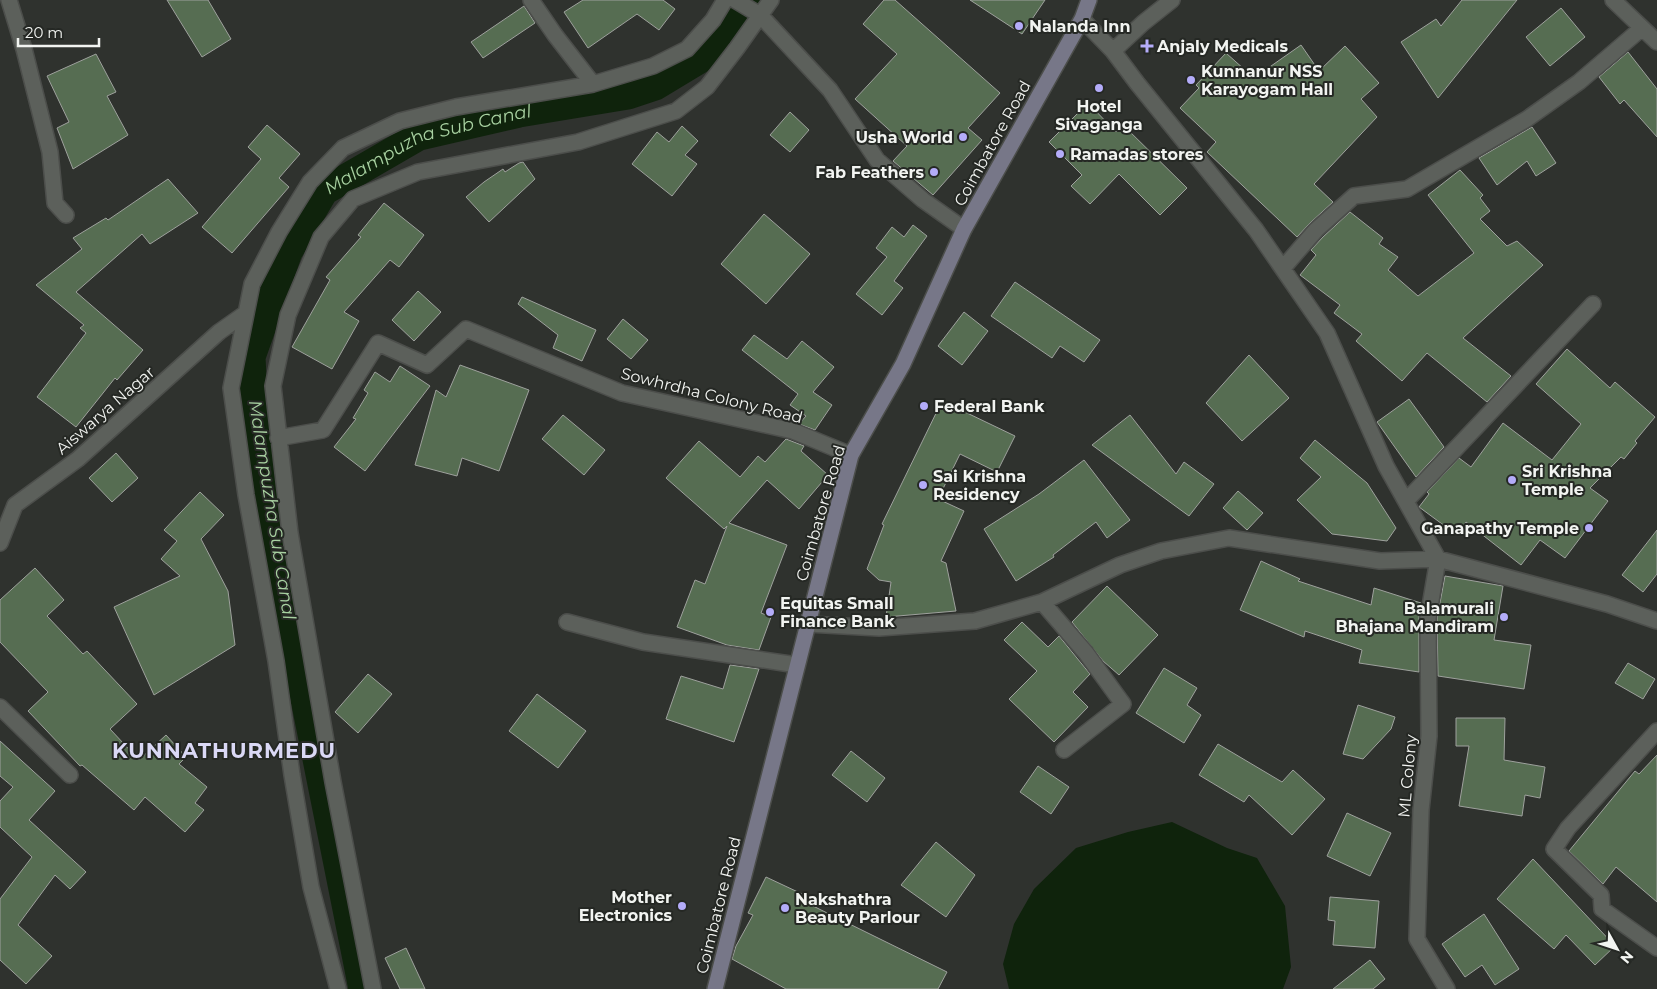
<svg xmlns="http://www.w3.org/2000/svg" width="1657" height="989" font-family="Montserrat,sans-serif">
  <rect width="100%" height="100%" fill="#2f322e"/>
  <path fill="#0f230c" d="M1172,822l55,26 30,10 28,48 6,61 -8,22h-274l-6,-25 11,-40 20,-35 42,-41 52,-16z"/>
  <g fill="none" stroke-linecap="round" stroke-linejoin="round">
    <path stroke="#0f230c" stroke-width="29" id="s1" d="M363,989l-87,-435 -22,-136 -3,-61 37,-105 36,-61 95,-55 100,-23 109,-18 27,-9 53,-32 41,-54"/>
  </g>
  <path fill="#566d52" stroke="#9ea19d" d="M167,0h41l23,39 -29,18z
    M583,0h80l12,9 -16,21 -22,-16 -49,34 -24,-36z
    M884,0h11l105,93 -32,35 14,12 -49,55 -40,-34 14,-15 -52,-47 42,-45 -34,-30z
    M970,0h75l-23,34z
    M1462,0h55l-79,98 -37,-56 35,-23 5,7z
    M524,6l11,17 -52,35 -12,-16z
    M1561,8l24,29 -35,29 -24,-29z
    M1301,45l18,26 26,-25 34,37 -18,16 16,18 -63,67 19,18 -23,21 -13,14 -90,-85 9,-10 -36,-34 19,-20 -3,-3 30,-32 28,25z
    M1628,52l29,37v48l-33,-37 -4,4 -21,-27z
    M96,54l20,38 -9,4 21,39 -55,34 -16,-41 12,-6 -22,-46z
    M1088,103l28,29 7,-7 64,63 -27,27 -41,-41 -29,30 -19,-18 11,-11 -33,-33z
    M790,112l19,18 -19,22 -20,-17z
    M267,125l33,29 -21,24 10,9 -57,66 -30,-26 59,-68 -13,-12z
    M682,126l16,15 -13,14 12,9 -25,32 -40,-32 25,-32 12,10z
    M1532,127l24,36 -20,13 -9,-15 -30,24 -18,-27z
    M523,162l12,17 -46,43 -23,-25 18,-15 19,-13 2,3 14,-9z
    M1460,170l23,25 -3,3 10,13 -10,8 27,27 10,-5 26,24 -80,73 48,38 -24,26 -60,-49 -25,28 -46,-40 6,-7 -28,-21 6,-8 -40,-30 16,-20 -5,-5 12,-13 27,-25 33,26 -4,6 19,13 -10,13 30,26 56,-43 -46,-58z
    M168,179l30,34 -48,31 -8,-10 -66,58 67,58 -26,30 -2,-2 -39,49 -39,-30 49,-64 -6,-5 4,-3 -48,-40 46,-36 -9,-11 33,-20 2,2z
    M384,203l40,32 -25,32 -9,-7 -46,52 15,9 -27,48 -40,-22 38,-67 -4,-3 35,-40 -3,-2z
    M764,214l46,40 -44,50 -45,-40z
    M913,225l14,11 -33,45 9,7 -21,27 -26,-21 31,-37 -11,-9 16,-21 12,10z
    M1015,282l85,58 -16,22 -24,-16 -8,12 -61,-42z
    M418,291l23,21 -27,29 -22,-21z
    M522,297l74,33 -14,31 -29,-13 5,-13 -40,-31z
    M964,312l24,19 -26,34 -24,-19z
    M623,319l25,21 -17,19 -24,-20z
    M754,335l33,24 15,-18 32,26 -21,25 19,13 -17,25 -16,-6 7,-8 -16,-11 8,-11 -56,-44z
    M1567,349l43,39 5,-6 40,35 -20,24 2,2 -13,16 -3,-2 -31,31 18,13 -43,57 -25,-18 -19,25 -55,-43 -9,13 -38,-28 10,-13 -2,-2 32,-34 12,9 32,-44 49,37 29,-36 -45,-40z
    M1249,355l40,43 -47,43 -36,-38z
    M460,365l69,25 -30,81 -37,-13 -5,18 -42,-11 21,-75 10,7z
    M400,366l30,20 -65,85 -31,-24 22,-28 -3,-1 15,-25 -4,-3 11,-18 15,10z
    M1409,399l35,48 -28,30 -39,-55z
    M942,401l73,35 -18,36 -37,-18 -22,45 26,12 -23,50 5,2 10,48 -70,6 5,-35 -12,-2 -12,-11 17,-44 -2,-1z
    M563,415l42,35 -21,25 -42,-36z
    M1130,415l46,59 8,-12 30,22 -25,32 -97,-71z
    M786,439l18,7 -3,5 27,24 -29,34 -32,-29 -38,43 58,22 -26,68 10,4 -12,33 -32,-5 -50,-18 18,-47 10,4 22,-58 -3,3 -58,-51 33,-37 41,36 18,-21 7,6z
    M1315,440l52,43 29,45 -9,13 -55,-7 -35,-34 24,-23 -21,-19z
    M116,453l22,25 -26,24 -23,-24z
    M1084,460l46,60 -23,18 -11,-16 -43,33 1,2 -38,24 -32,-52 55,-35z
    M1238,491l25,22 -16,17 -24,-22z
    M200,492l24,23 -23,24 27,52 7,54 -81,50 -40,-88 66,-31 -19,-17 16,-18 -13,-11z
    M1657,530v44l-14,18 -21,-17z
    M1261,561l39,18 -2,2 73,24 3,-17 47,15 -2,15v54l-60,-9 3,-13 -57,-19 -1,6 -64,-27z
    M35,568l29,32 -17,16 36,38 4,-3 50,53 -27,25 29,31 27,-25 20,22 -7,7 28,23 -12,16 9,7 -19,22 -40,-35 -11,13 -52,-45 -2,1 -52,-55 20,-19 -48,-50v-42z
    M1445,576l58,10 -9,54 37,5 -7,44 -86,-13 -1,-57z
    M1107,586l51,49 -39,40 -16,-14 -31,-39z
    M1022,622l26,25 11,-11 31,38 -17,18 15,15 -34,35 -45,-43 28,-28 -33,-31z
    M1628,663l27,16 -12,20 -28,-16z
    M730,665l29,4 -25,73 -68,-23 15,-43 42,13z
    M1164,668l33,20 -10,17 14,10 -17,28 -48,-30z
    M368,674l24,20 -34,39 -23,-21z
    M537,694l49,37 -28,37 -49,-37z
    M1358,705l37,12 -4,12 -28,30 -20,-5z
    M1456,718h49l-1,42 41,7 -5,31 -15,-3 -3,21 -63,-10 10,-60h-13z
    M0,741l55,50 -26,29 57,52 -16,17 -15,-14 -37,50 34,31 -26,28 -26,-24v-61l32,-42 -32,-30v-26l13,-14 -13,-11z
    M1218,744l64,38 11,-12 32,29 -33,36 -43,-40 -5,7 -45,-27z
    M851,751l34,27 -18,24 -35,-27z
    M1657,755v147l-41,-35 -13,17 -34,-33 66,-80 4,3z
    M1038,766l31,21 -18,27 -31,-22z
    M1347,813l44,20 -21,43 -43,-20z
    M936,842l39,33 -29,42 -45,-32z
    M1533,859l82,87 -20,19 -29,-30 -12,14 -57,-50z
    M766,877l51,24 -6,4 136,67 -9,17h-152l-54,-30 4,-13 17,-31 -5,-2z
    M1330,897l49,4 -4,47 -42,-3 2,-24 -7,-1z
    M1484,914l35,55 -24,16 -13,-20 -17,12 -23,-33z
    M406,948l19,41h-25l-15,-31z
    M1370,960l15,19 -12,10h-40z"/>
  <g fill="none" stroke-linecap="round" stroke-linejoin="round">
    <g stroke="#4c4e4b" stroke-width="18">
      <path id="street" d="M9,0l15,49 26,103 5,51 11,12
        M531,0l24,35 38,49
        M735,0l25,15 70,75 47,70 46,40 41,29
        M1613,0l44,42
        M1082,19l31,32 24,32 119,147 71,103 59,133 52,93 169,45 50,17
        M1113,51l30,-28 29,-23
        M1283,268l33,-38 38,-34 53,-7 120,-70 52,-37 63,-54
        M278,438l45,-8 55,-87 49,22 39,-36 156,64 171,38 58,24
        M1406,501l187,-197
        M0,543l15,-38 63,-46 141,-127 27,-19
        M1042,602l44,51 37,51 -59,46
        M567,622l76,20 154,23
        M808,624l71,4 96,-7 67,-19 78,-37 41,-14 68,-13 151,23 58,-2 -10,59 1,118 -8,74 -4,129 30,50
        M0,707l70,68
        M1657,731l-89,97 -14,21 47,46 1,14 55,39
        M338,989l-27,-102 -19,-112 -16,-114 -30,-166 -15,-107 21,-104 27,-52 31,-50 33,-34 57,-27 56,-14 137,-23 60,-18 34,-17 26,-29 12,-20
        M373,989l-40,-207 -43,-249 -17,-147 15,-71 33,-78 32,-38 65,-27 160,-30 98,-31 31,-24 30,-39 34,-48"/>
    </g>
    <g stroke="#4c4e4b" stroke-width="18">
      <path id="secondary" d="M715,989l136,-534 52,-91 61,-135 118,-210 7,-19"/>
    </g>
    <use href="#street" stroke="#5c605b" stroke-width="15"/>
    <use href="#secondary" stroke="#778" stroke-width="15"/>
  </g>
  <g fill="#b4acf9" stroke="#252824" stroke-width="2">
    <circle cx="1019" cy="26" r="5"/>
    <path d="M1144.5 38.5h5v5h5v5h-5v5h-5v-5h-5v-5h5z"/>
    <circle cx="1191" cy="80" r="5"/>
    <circle cx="1099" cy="88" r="5"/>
    <circle cx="963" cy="137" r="5"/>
    <circle cx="1060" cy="154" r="5"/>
    <circle cx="934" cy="172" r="5"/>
    <circle cx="924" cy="406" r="5"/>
    <circle cx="1512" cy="480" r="5"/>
    <circle cx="923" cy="485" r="5"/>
    <circle cx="1589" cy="528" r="5"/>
    <circle cx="770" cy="612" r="5"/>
    <circle cx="1504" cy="617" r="5"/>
    <circle cx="682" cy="906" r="5"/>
    <circle cx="785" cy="908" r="5"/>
  </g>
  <g text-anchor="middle" stroke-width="4" stroke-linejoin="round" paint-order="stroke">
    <g font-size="16" font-weight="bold" fill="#f2f4f1" stroke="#252824" text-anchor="start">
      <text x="1029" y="32">Nalanda Inn</text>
      <text x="1157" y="52">Anjaly Medicals</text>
      <text x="1201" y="77">Kunnanur NSS<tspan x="1201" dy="18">Karayogam Hall</tspan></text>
      <text x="1099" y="112" text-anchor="middle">Hotel<tspan x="1099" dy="18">Sivaganga</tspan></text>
      <text x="953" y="143" text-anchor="end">Usha World</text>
      <text x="1070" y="160">Ramadas stores</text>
      <text x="924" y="178" text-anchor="end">Fab Feathers</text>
      <text x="934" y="412">Federal Bank</text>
      <text x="1522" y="477">Sri Krishna<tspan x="1522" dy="18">Temple</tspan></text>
      <text x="933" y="482">Sai Krishna<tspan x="933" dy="18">Residency</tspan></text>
      <text x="1579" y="534" text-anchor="end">Ganapathy Temple</text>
      <text x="780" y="609">Equitas Small<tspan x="780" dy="18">Finance Bank</tspan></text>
      <text x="1494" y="614" text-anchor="end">Balamurali<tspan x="1494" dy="18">Bhajana Mandiram</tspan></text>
      <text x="672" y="903" text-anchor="end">Mother<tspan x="672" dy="18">Electronics</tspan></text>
      <text x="795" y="905">Nakshathra<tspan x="795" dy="18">Beauty Parlour</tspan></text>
    </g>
    <g font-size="16" fill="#f2f4f1" stroke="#252824">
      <text transform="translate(992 143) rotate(-61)" y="6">Coimbatore Road</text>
      <text transform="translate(712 395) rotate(14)" y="6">Sowhrdha Colony Road</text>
      <text transform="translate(105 410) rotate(-41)" y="6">Aiswarya Nagar</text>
      <text transform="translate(820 513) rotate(-74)" y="6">Coimbatore Road</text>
      <text transform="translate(1407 776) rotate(-85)" y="6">ML Colony</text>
      <text transform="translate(718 905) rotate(-76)" y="6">Coimbatore Road</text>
    </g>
    <g font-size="18" font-style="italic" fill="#a8d1a1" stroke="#252824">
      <text dy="6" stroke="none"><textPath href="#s1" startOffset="938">Malampuzha Sub Canal</textPath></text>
      <text transform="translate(272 510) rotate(81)" y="6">Malampuzha Sub Canal</text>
    </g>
    <g font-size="21" font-weight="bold" letter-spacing="1" fill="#dad8f5" stroke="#252824">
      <text x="224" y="758">KUNNATHURMEDU</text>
    </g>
  </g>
  <g transform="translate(1617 949) rotate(130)" stroke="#252824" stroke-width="4" paint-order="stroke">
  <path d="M0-4L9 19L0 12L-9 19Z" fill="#f2f4f1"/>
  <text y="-8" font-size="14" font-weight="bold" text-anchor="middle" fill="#f2f4f1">N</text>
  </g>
  <path d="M18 38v8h81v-8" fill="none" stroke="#f2f4f1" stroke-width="2.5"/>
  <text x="25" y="38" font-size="15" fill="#f2f4f1" stroke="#252824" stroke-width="4" paint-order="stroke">20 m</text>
</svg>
